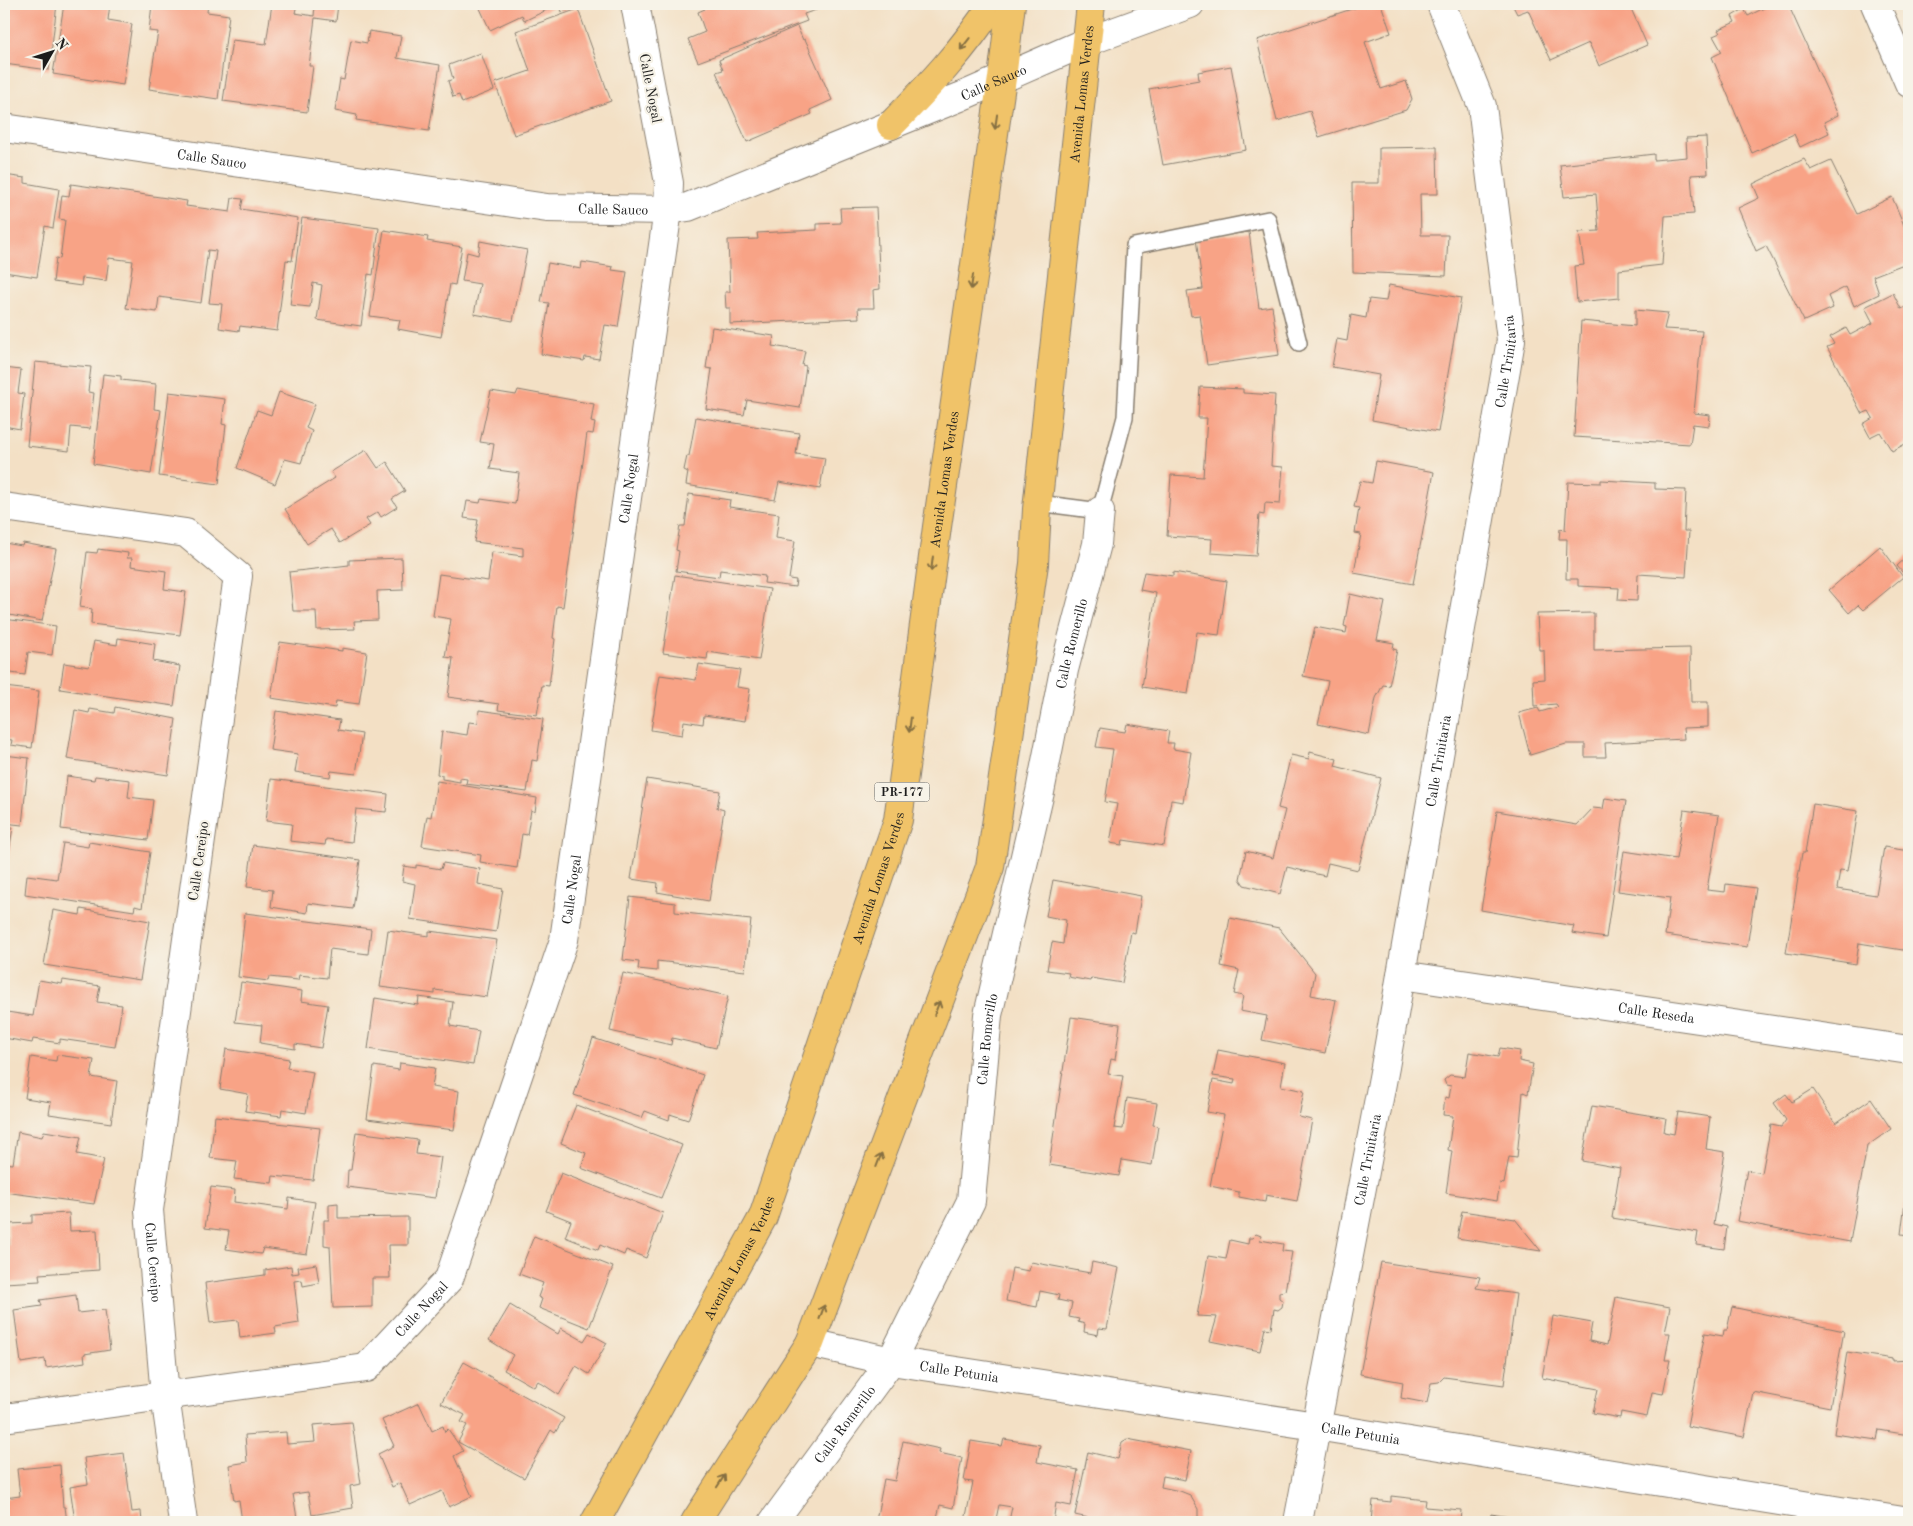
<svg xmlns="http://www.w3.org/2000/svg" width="1913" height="1526" font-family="'Old Standard TT',serif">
  <rect width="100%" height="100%" fill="#f7f3e8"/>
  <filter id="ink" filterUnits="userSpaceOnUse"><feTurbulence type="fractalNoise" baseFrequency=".02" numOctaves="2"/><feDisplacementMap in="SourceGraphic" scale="10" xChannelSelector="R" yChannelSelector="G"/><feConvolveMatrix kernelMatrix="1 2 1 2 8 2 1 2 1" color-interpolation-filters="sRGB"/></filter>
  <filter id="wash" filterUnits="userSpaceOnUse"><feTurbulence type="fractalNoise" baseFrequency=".0096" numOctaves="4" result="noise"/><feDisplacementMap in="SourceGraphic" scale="20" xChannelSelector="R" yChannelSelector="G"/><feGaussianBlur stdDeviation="1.12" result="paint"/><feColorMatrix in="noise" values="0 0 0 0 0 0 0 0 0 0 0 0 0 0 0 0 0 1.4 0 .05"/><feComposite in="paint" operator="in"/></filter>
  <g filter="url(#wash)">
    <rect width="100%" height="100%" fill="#f3e0c5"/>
    <g id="blocks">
      <path fill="#f8a386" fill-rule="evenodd" d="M4,4h53l-8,66 -45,-6z
        M64,4h46l-2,16 24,4 -9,61 -70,-11z
        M152,4l15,1v-1h41l-1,8 22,3 -11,84 -69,-10 9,-57 -9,-1z
        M272,4h25l-2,9 19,3 1,-12h23l-2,17 -21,-3 -6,48h4l-6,46 -84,-11 9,-61 34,4z
        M478,4h103l1,1 -20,7 -3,-8 -35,17 -2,-6 -32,15z
        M703,4h118l1,4 -18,6 3,7 -109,41 -10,-23 17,-7 -7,-20 7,-3z
        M1367,4h14l10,29 -26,9 16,47 25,-8 6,18 -6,11 -87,27 -9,-26 -33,10 -20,-81z
        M1512,4h99l1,3 8,-3h9l18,41 -48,21 -10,-23 -38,17 -23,-50 -11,4z
        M1772,4h16l50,111 -14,7 5,11 -29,14 -6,-13 -42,19 -40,-96 10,-5 -9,-16 7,-3 -2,-3 17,-8 -3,-6 12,-7 4,7z
        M578,9l33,92 -97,34 -19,-52 35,-12 -14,-40z
        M797,26l6,14 2,-1 27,61 -22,10 2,4 -65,28 -31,-70 7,-2 -4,-10z
        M369,31l32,5 -4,22 43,7 -11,66 -73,-11 1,-5 -22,-4 5,-32 4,1 7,-40 16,3z
        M481,53l13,37 -32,13 -3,-8 -6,2 -5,-16 5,-2 -4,-14z
        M1231,66l15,84 -83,15 -14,-76 50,-9 -1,-8z
        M1706,137l2,37 -17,1 3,39 -29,2 -3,49 -43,5v28l-42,4 -3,-36 10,-1 -5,-33 20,-1 -3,-37 -32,3 -4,-32 94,-11v6l33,-3 -1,-19z
        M1437,147l1,47h-18l1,41h27l-2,41 -93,-4 -1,-89h27v-35z
        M1804,159l7,11 20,-9 26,53 35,-17 17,40v25l-36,14 6,18 -25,12 -8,-19 -18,9 5,12 -29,13 -38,-75 -10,5 -18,-43 21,-10 -6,-14z
        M4,175l21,3v5l34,6 -6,39 -8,-2 -8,51 -33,-5z
        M71,184l116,17 -1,5 44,6 2,-14 11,1 -2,10 57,9 -6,43 -6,-1 -9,71 -37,-5 -1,5 -20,-3 3,-24 -13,-1 7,-52 -8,-1 -7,53 -42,-6 -2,15 -31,-4 7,-47 -24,-3 -3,23 -24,-3 -1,8 -28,-4 3,-24 4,1 5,-39 -6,-1 3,-24 7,1z
        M876,207l4,82 -7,1 1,18h-16l1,10 -129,6v-16h-4l-1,-16h5l-2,-52 30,-1 -1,-6 60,-3v-6l24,-1 -1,-15z
        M302,218l77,10 -6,47 -5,-1 -7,52 -44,-6 5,-35 -9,-2 -3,24 -20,-2z
        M384,230l44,7 -1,4 35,6 -7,38 -5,-1 -9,53 -43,-8 2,-9 -30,-4z
        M1249,232l10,76 13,-2 7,49 -72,10 -7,-50 -9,1 -4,-25 16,-2 -7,-50z
        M480,241l47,9 -14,71 -39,-7 6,-30 -18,-3 5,-29 11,3z
        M582,262l31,5 -1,3 15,2 -9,55 -13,-2 -6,34 -14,-2 -1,4 -43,-7 8,-51 -8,-1 7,-39 33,6z
        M1389,285l72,13 -23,134 -66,-12 7,-45 -47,-8 5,-28 10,2 4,-26 15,3 3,-19 17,2z
        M1893,293l8,16 5,-2 3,6v131l-2,-1 -15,8 -12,-19 -10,5 -7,-13 10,-6 -4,-7 -7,3 -35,-67 7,-3 -4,-7 16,-9 4,7 23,-12 -8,-16z
        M1635,310l33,3 -4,16 38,2 -8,82 16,2 -1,11 -16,-2 -3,20 -116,-7 7,-116 54,5z
        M712,327l62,9 -2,10 33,5 -3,14 4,1 -6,42 -53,-8 -3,15 -38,-6 6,-40 -6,-1z
        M35,362l56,5 -3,25 6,1 -4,36 -19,-2 -2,24 -42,-5z
        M4,368l17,2 -3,23 6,1 -4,35 -16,-3z
        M103,374l18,2v4l35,4 -2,25 7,1 -10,64 -58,-10z
        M1200,387l43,2v4l32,2 -4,71 12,1 -3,37 -15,-1 -1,12 -5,-1 -3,42 -45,-3 1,-14 -45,-3 4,-61 32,2 4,-59h-9z
        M518,390l76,14 -3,18 4,1 -2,11 -6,-1 -24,174 -6,-1 -4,32 2,1 -6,47 -7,-1 -5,30 -39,-5 1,-6 -51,-7 5,-39 -8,-1 6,-38 -18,-3 6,-42 49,7 4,-29 31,4v-8l-49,-6 4,-22 -14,-2 3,-17 13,2 1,-4 34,5 4,-31 -29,-4 4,-25 -14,-2 11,-51 25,4z
        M169,392l56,7 -3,25 4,1 -7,59 -60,-8z
        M279,392l36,12 -9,24 6,3 -11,32 -16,-4 -10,25 -38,-16 20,-58 14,5z
        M696,417l103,16 -3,21 29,4 -5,31 -41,-7 -4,18 -89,-15 2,-13 -4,-2 3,-14h2z
        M366,450l12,18 9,-6 18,29 -13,8 5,8 -16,10 -3,-5 -12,7 4,6 -30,18 -9,-14 -24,15 -22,-35 50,-31 -4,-6z
        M1376,461l58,11 -21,112 -59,-11 7,-39 -6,-1 4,-25 -5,-1 6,-26 12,2z
        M1601,480l54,3v6l31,1 -2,41h5l-3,46 -48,-3 -1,27 -19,-1 1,-12 -41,-2v-7h-12l1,-40h-8l1,-10 5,1 3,-48 33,1z
        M689,494l41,6 -1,7 50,7 -3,24 19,3 -6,38 7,1 -1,7 -31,-4 1,-7 -45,-6 -1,7 -43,-6 3,-20 -3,-1 4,-24h5z
        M4,543l18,3 1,-3 33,6 -14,72 -38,-7z
        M1880,546l23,31 -40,33 -5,-5 -9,8 -20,-23z
        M98,549l30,4 -1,5h5l-1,8 35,5 -2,18 22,3 -6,43 -89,-11 1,-15 -12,-2 7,-55 10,1z
        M1909,555v25l-12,-14z
        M402,558l1,32 -26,1 1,29 -24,1 1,8 -38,1 -1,-19h-23l-4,-39 60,-7v-5z
        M1144,572l29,4v-4l54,9 -8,54 -22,-3 -9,62 -46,-7 14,-94 -16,-3z
        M675,575l95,14 -11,71 -51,-8 -1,7 -44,-6z
        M1350,594l35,8 -8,38 17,3 -1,6 4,1 -8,36 -6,-1 -7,13 -7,37 -51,-11 10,-43 -25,-5 12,-49 31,6 1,-6 -3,-1z
        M1594,613v37l96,-2 1,54h17v25l-25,1 1,11 -79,4 1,14h-21v-13h-19l-36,11 -11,-42 19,-5 2,4 18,-5 -2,-3 -22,2 -1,-26 12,-1 -1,-29h-5l-2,-36z
        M4,619l52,7 -4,29 -24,-3 -3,23 -21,-3z
        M118,638l37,6 -2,17 27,5 -6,40 -114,-17 4,-26 25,4 5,-26 23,4z
        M280,642l62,9v-3l25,4 -8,52 -23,-3 -1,7 -64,-10z
        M699,664l41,6 -3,17 13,2 -5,32 -41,-6 -1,9 -19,-3 -2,14 -31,-5 9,-55 36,5z
        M4,687l35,4 -7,57 -21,-3 1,-5 -8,-1z
        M115,707l61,12 -8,56 -101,-16 8,-49 14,3 1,-4 24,4z
        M479,710l64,9 -6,42 -5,-1 -5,32 -61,-8 1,-5 -7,-1v4l-18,-3v-4l-5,-1 5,-43 25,4 2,-13 9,1z
        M276,711l64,9 -2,10 24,4 -6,40 -25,-3 -1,6 -35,-5 3,-18 -28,-4z
        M1127,724l42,7 -2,12h7l-1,6 18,3 -8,50 -12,-2 -7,46 -41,-6 -1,5 -12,-2 7,-39 -12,-2 8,-53 -17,-2 4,-19 25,4z
        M1310,752l27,7 -2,7 46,12 -23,92 -30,-7 -3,13 -38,-9 -7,27 -36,-9 -4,-6 6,-28 27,7 12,-48 -7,-2 13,-53 18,4z
        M4,755l25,3 -7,67 -18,-2z
        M67,776l27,4 1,-4 35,4 -2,17 25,3 -5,40 -87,-11z
        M271,779l117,15 -2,18 -30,-3 -4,33 -26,-3 -1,6 -35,-4 2,-17 -26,-3z
        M647,779l73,12 -3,17 7,2 -15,91 -52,-9 1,-9 -27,-4z
        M437,781l100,17 -2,14 -4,-2 -4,25 -5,-1 -5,34 -37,-6 1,-7 -59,-9 5,-30 4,1z
        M1605,798l21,3 -20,137 -34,-5 2,-7 -93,-16 16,-99 80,14 16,-17 10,1z
        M1813,804l45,7 -10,60 -8,-1 -3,19 39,6 8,-48 25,4v100l-50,-8 -3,21 -70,-11 16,-100h3z
        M1684,810l35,5 -12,75 18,2 1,-8 30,4 -9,59 -82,-12 5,-37 -52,-7 6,-40 52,8z
        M4,826l9,1 -8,51h-1z
        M89,842l61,10 -8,56 -7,-2 -1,5 -109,-17 2,-19 30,4 6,-36 25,4z
        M253,845l107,15 -7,49 -45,-6 -1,10 -36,-6 2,-17 -26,-3z
        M443,863l37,6 -2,15 25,5 -7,43 -86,-13 5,-35 -13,-3 2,-15 12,2v-3l25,4z
        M1053,880l88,16 -6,37 -4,-1 -9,51 -31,-5 -1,3 -22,-4 1,-4 -22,-3 5,-28 11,2 3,-24 -20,-4z
        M630,897l45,6v9l76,8 -6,51 -88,-10v10l-19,-2 1,-7 -16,-2z
        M81,909l69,12 -10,59 -96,-15 9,-55 27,5z
        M245,913l126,16 -3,25 -38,-5 -3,29 -28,-3 -1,5 -29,-3 -1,4 -30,-4z
        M1230,918l49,10 36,45 -4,22 25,5 -11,53 -63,-13 5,-24 -27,-5 3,-15 -9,-2 5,-24 -18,-4z
        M388,930l41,6v-5l68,9 -10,57 -52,-7v4l-55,-7z
        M623,973l105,23 -12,52 -44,-10 -1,7 -61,-14z
        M39,980l23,4 1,-4 37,6 -3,16 25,3 -7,42 -55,-8v4l-27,-4 -1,4 -28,-5 3,-26 26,4z
        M241,982l61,9 -1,10 27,4 -7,43 -26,-4v5l-35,-6 2,-18 -27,-3z
        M419,997l34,5 -3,24 29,5 -6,34 -105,-16 7,-51 43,7z
        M1071,1017l49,7 -5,36 -4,-1 -3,15 15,2 -9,52 9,1 4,-31 30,5 -4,22 5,1 -6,39 -30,-5 -3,16 -70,-11z
        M593,1038l110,37 -15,45 -18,-6 -1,6 -24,-9 -3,7 -68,-23z
        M1500,1048l20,3 -1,10 14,3 -5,30 -5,-2 -6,66 -8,-1 -5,27 -4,-1 -3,18 -51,-8 6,-42 -4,-1 5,-34 -10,-1 2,-18 4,1 2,-12 -5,-1 -2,-5 6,-5 15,2 4,-25 29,5z
        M226,1049l63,10 -2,9 26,4 -7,41 -24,-4 -1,7 -36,-5 3,-17 -28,-5z
        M1218,1050l67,13 -4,23 23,5 -5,26 13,3 -15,81 -31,-6 -1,7 -26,-5v-5l-29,-6 14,-71 -17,-3 6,-32 21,4 1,-5 -22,-3z
        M57,1055l37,5 -3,17 26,4 -6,42 -62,-9 2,-12 -26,-4 6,-41 25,4z
        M400,1063l35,5 -3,19 27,4 -5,39 -87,-11 7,-53 25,4z
        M1813,1089l23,34 35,-24 20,30 -24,17 -17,96 -113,-21 10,-51 15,3 9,-48 10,2 5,-7 -12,-17 12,-9 6,8z
        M576,1105l106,40 -21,53 -80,-30 5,-15 -25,-10z
        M1592,1106l74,12 -2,14 10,2 4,-22 32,5 -4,32 19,3 -11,72 13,3 -3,22 -28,-4 2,-13 -86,-14 8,-50 -38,-7z
        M215,1116l105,12 -7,52 -40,-4 -1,7 -38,-4 3,-18 -27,-3z
        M44,1131l37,6 -4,17 27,5 -10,45 -90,-12v-29l9,1 5,-32 24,5z
        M356,1132l62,8 -2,14 25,3 -6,41 -88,-11 1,-17h3z
        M561,1173l102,40 -17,45 -20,-8 -2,5 -24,-10 -2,5 -33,-13 6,-16 -25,-10z
        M1908,1179h1v56l-8,-1z
        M211,1187l24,3 -1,12 54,7 1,-11 26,4 -8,52 -44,-6 -2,6 -35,-5 3,-18 -24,-3z
        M338,1203v15l70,-1v28h-19l1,33h-18v29l-39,1 -3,-62 -6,-1v-25h5v-16z
        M1462,1211l53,8 26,32 -84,-13z
        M69,1213l1,18 27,-1 2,40 -60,4 1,7 -36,2v-38h5l-1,-21 24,-1v-8z
        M1256,1234l5,2 -1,4 23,4 -1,7 10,1 -7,39 -6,1v6l4,3 -1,6 -4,3 -4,-1 -3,20 -6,-1 -5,23 -50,-10 7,-24 -20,-1 11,-60 18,3 4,-19 18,4 1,-6h3z
        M534,1236l79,31 -24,61 -50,-20 3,-9 -4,-2 5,-14 -24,-9z
        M1031,1262l59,11 2,-11 27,6 -12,61 -8,-1 -1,7 -14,-3 1,-8 -7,-2 1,-3 -10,-2 3,-14 -14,-3 1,-5 -19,-4 -3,16 -31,-6 6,-33 17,3z
        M1381,1262l99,15 -4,11 40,6 -12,91 -60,-8 -5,5 -8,1 -4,20 -26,-5 2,-16 -43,-8z
        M316,1264l3,19 -16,3 -1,-6 -8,1 5,42 -24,4 1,6 -36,5 -2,-18 -28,3 -5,-40 60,-8v-5l26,-4 1,8 7,-1 -1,-6z
        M76,1295l2,18 27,-3 5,40 -26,4 1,8 -39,6 -1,-9 -24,4 -7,-53 28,-4 -2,-6z
        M1616,1297l54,10 -5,26h5l-5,27h5l-7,34 -11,-2 -5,25 -26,-5 -1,6 -27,-5 5,-24 -56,-11 11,-62 39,7 -3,18 18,4z
        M510,1305l48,29 3,-6 23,13 5,-8 18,10 -18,31 -13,-8 -17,29 -21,-14 -4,6 -30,-17 9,-15 -24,-15z
        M1732,1307l112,24 -14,76 -77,-15 -9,45 -57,-11 18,-93 18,3 1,-6h3z
        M1847,1352l46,7v2l16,-1v75l-30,-5 -2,10 -43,-6z
        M464,1362l100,56 -9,15 -4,-3 -27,48 -66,-36 9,-17 -6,-3 4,-7 -24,-12z
        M419,1403l13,28 11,-5 2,6 3,-3 15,22 -9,5 18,40 -23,11 -7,-16 -32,14 -10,-22 -8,4 -14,-33 16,-8 -12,-26z
        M352,1422l9,62 -11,2 3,22 -41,7 -4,-23 -15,2 4,24 -27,4h-28l-3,-22 -5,1 -5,-36 18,-3 -2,-27 41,-3 1,12 28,-2 -2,-17z
        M1004,1439l36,6 -3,17 41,8 -7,36 -15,-3 -3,19 -88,-1 8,-39 -9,-1 7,-40 31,5zM999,1505l13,2 -3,14 -13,-2z
        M1127,1439l64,12 -6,29 -22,-4 -2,11 19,4 10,4 8,14v13h-92l-31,-7 13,-63 30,7 4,-17z
        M903,1441l37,8 -1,4 23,5 -9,50 -13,-3 -4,17h-69l1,-3 8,2 8,-42 11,2z
        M124,1453l8,59 9,-1 1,11h-67l-5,-35 18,-3 -4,-26z
        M60,1465l3,42h2l2,15h-62l-1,-24 16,-2 -3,-27z
        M1391,1496l35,4 -1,7 36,3 -1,12h-89l2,-22 18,2z
        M1491,1514l32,5v3h-34z"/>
    </g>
  </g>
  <g filter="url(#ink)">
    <use href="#blocks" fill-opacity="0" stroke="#887e70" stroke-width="1"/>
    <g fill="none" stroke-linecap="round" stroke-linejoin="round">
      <g stroke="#887e70" stroke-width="18">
        <path id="lane" d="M1038,503l62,8 25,-94 9,-171 134,-27 31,124"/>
      </g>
      <g stroke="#887e70" stroke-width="30">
        <g id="street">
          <path d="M1875,4l34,79"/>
          <path id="s1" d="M4,128l543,80 121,2 20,-3 272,-110 126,-55 104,-38"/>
          <path id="s2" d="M4,507l182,26 52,43 -89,634 16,186 18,126"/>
          <path id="s3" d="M1401,975l508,75"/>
          <path id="s4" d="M810,1343l81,18 425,65 593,96"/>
          <path id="s5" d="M4,1418l362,-50 83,-89 115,-339 104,-730 1,-27 -34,-179"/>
          <path id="s6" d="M773,1522l118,-161 80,-160 17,-186 52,-223 24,-122 33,-126 3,-33"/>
          <path id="s7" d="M1298,1522l87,-455 126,-727 -29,-234 -41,-102"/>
        </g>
      </g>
      <g stroke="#887e70" stroke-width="30">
        <g id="primary">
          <path d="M891,125c38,-39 73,-76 102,-121"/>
          <path id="s8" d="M595,1522l168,-305 135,-397 39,-293 65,-449 9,-74"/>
          <path id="s9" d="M695,1522l115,-179 180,-476 44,-303 3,-55 54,-505"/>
        </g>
      </g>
      <use href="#lane" stroke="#fff" stroke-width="15"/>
      <use href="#street" stroke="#fff" stroke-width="28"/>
      <use href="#primary" stroke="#f0c369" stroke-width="28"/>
    </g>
    <defs><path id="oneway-shaft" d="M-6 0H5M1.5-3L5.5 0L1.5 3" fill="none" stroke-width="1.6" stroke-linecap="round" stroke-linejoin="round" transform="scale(1.25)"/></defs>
    <g stroke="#867042">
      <use href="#oneway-shaft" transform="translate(965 44) rotate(128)"/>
      <use href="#oneway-shaft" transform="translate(996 122) rotate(98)"/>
      <use href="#oneway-shaft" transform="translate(972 282) rotate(98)"/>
      <use href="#oneway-shaft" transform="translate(932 564) rotate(97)"/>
      <use href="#oneway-shaft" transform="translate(910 725) rotate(97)"/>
      <use href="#oneway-shaft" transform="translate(937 1008) rotate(-69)"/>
      <use href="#oneway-shaft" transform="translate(879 1160) rotate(-69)"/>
      <use href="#oneway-shaft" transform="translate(822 1312) rotate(-70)"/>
      <use href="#oneway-shaft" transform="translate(721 1481) rotate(-57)"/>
    </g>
  </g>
  <g text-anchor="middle" stroke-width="4.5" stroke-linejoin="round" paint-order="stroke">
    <rect fill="#f7f3e8" stroke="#5e5c59" stroke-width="1" x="874.5" y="782.5" width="55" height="19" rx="4"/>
    <g font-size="12" font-weight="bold" fill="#1c1c1c">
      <text x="902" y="796">PR-177</text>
    </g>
    <g font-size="14" fill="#1c1c1c" stroke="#f7f3e8">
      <text dy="5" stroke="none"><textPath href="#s1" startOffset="1020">Calle Sauco</textPath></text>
      <text transform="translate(651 88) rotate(79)" y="5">Calle Nogal</text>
      <text dy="5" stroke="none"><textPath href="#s9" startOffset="1500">Avenida Lomas Verdes</textPath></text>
      <text dy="5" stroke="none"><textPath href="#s1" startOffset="210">Calle Sauco</textPath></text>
      <text dy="5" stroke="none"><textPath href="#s1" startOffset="615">Calle Sauco</textPath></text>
      <text dy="5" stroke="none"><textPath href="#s7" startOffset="1179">Calle Trinitaria</textPath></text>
      <text dy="5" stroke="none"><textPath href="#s8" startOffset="1111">Avenida Lomas Verdes</textPath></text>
      <text dy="5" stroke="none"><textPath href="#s5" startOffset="1301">Calle Nogal</textPath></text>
      <text dy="5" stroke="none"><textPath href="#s6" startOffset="946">Calle Romerillo</textPath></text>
      <text dy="5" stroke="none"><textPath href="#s7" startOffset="774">Calle Trinitaria</textPath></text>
      <text transform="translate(198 861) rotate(-82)" y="5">Calle Cereipo</text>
      <text dy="5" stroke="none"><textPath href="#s8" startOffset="706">Avenida Lomas Verdes</textPath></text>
      <text dy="5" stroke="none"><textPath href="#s5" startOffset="896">Calle Nogal</textPath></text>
      <text dy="5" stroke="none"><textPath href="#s3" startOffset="258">Calle Reseda</textPath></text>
      <text dy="5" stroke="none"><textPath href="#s6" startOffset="541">Calle Romerillo</textPath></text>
      <text dy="5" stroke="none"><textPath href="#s7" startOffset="369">Calle Trinitaria</textPath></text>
      <text dy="5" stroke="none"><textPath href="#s8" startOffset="301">Avenida Lomas Verdes</textPath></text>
      <text dy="5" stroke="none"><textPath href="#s2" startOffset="944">Calle Cereipo</textPath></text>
      <text dy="5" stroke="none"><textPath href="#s5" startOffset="446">Calle Nogal</textPath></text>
      <text dy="5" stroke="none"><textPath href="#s4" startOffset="152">Calle Petunia</textPath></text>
      <text dy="5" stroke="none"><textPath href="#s6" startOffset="121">Calle Romerillo</textPath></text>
      <text dy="5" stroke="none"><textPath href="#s4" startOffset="558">Calle Petunia</textPath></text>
    </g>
  </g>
  <rect width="1913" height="1526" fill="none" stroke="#f7f3e8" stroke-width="20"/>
  <g transform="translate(52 52) rotate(51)" stroke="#f7f3e8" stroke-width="4" paint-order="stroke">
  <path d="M0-4L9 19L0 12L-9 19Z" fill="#1c1c1c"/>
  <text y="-8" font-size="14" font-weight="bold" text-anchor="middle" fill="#1c1c1c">N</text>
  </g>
</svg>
